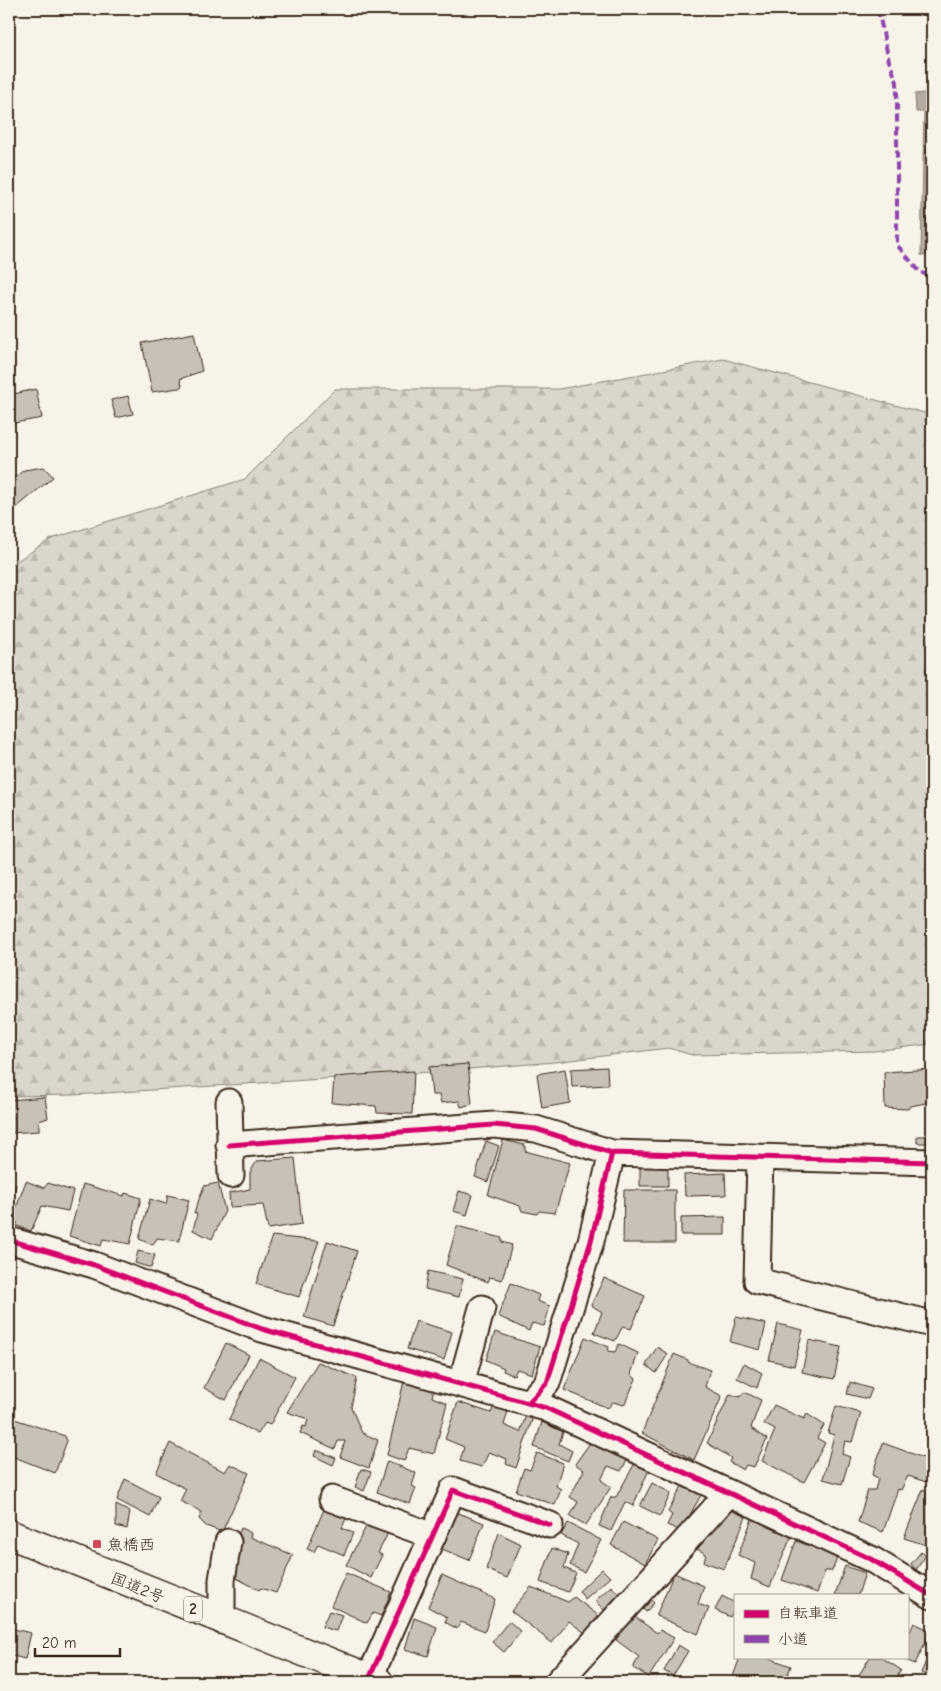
<svg xmlns="http://www.w3.org/2000/svg" width="941" height="1691" font-family="'Comic Neue','Klee One',sans-serif">
  <defs>
    <pattern id="forest-firs" width="22" height="20" patternUnits="userSpaceOnUse" patternTransform="scale(1.25)"><rect width="22" height="20" fill="#dbd6cb"/><path d="M5 1l3.5 6h-7zM16 11l3.5 6h-7z" fill="#bdb8ae"/></pattern>
  </defs>
  <rect width="100%" height="100%" fill="#f7f3e8"/>
  <filter id="ink" filterUnits="userSpaceOnUse"><feTurbulence type="fractalNoise" baseFrequency=".02" numOctaves="2"/><feDisplacementMap in="SourceGraphic" scale="10" xChannelSelector="R" yChannelSelector="G"/><feConvolveMatrix kernelMatrix="1 2 1 2 8 2 1 2 1" color-interpolation-filters="sRGB"/></filter>
  <g filter="url(#ink)">
    <path fill="url(#forest-firs)" stroke="#8b8074" d="M723,359l209,56v629l-58,7 -182,4 -24,-7 -113,14 -123,10 -358,23 -65,1v-530l42,-27 194,-60 90,-90h224z"/>
    <path fill="#b4aca0" stroke="#84786c" d="M932,92v165l-11,-2 3,-143h-8l-1,-18z"/>
    <path fill="#c8c1b6" stroke="#3b2a1e" d="M194,333l8,38 -22,8 2,7 -3,2 -27,4 -10,-49z
      M36,389l6,29 -33,6v-29z
      M128,396l5,18 -17,4 -5,-18z
      M44,467l9,10 -44,37v-32l15,-12z
      M468,1064l4,40 -11,3 -2,-6 -18,2 -2,-8h-7l-3,-28z
      M607,1067l1,18 -36,2 -1,-18z
      M565,1069l5,34 -28,5 -5,-34z
      M932,1069v30l-5,1 -1,3 -16,3 -2,3 -23,-1 -1,-36z
      M414,1071l-2,43 -35,-1 -1,-7 -44,-3 2,-26z
      M45,1097l3,21 -9,3v10l-30,2v-33z
      M917,1136h14l1,7h-15z
      M503,1140l22,5v6l45,12 -15,50 -16,-2 -2,3 -15,-3 -2,-5 -32,-11z
      M486,1141l13,5 -11,36 -13,-5z
      M295,1158l7,66 -34,5 -5,-24 -33,2 -1,-14 21,-4v-17l7,-11z
      M640,1164h28v22h-28z
      M725,1173l1,22 -41,1 -1,-21z
      M26,1181l18,7 4,-5 25,8 -5,20 -26,-5 -11,25 -14,-5v-4l-5,-3z
      M9,1183l7,1 -6,31h-1z
      M218,1183l7,28 -13,28 -19,-9 4,-16 -3,-1 10,-27z
      M83,1184l41,12 1,-3 16,5 -11,46 -27,-5 -2,7 -32,-10z
      M624,1190h51v53h-52z
      M459,1191l14,4 -6,20 -14,-4z
      M168,1195l21,5 -10,41 -22,-3 -4,7 -14,-6 11,-40 16,5z
      M725,1217v18h-44v-17z
      M457,1226l45,12v4l10,3 -10,35 -12,-3 -2,5 -42,-17z
      M272,1236l47,5 -20,56 -43,-13z
      M327,1241l30,10 -24,75 -29,-9z
      M138,1251l17,4 -4,13 -16,-5z
      M428,1271l35,8 -4,18 -34,-8z
      M604,1278l41,18 -14,33 -8,-3 -8,15 -21,-8 8,-21 -11,-7z
      M511,1283l28,12 -2,6 13,5 -6,20 -12,-3 -3,8 -31,-15z
      M736,1317l30,7 -6,26 -30,-8z
      M416,1321l36,11 -8,28 -37,-11z
      M778,1324l25,6 -9,36 -25,-6z
      M495,1332l45,15 -8,27 -15,-5 -3,6 -11,-4 1,-3 -18,-8z
      M585,1337l24,10 -1,4 7,1 4,-8 19,9 -7,21 5,5 -12,26 -11,-3 -5,6 -44,-18z
      M809,1340l32,7 -7,32 -32,-7z
      M226,1343l23,12 -23,45 -22,-12z
      M657,1347l11,7 -12,19 -10,-8z
      M674,1354l14,6v2l22,8 -5,17 17,9 -28,64 -52,-27z
      M259,1358l36,19 -25,48 -5,-2 -7,11 -29,-15z
      M318,1362l39,16 -6,29 11,26 16,7 -9,28 -29,-11 5,-16h-7l-3,8 -35,-16 3,-7 3,1 2,-8 -21,-7z
      M744,1363l18,10 -5,15 -20,-10z
      M404,1381l30,8 -2,8 15,6 -13,51 -25,-6 -5,13 -17,-6z
      M850,1382l22,7 -4,10 -21,-5z
      M744,1392l17,8 -10,28 16,11 -13,28 -8,-2 -3,5 -14,-8 2,-4 -24,-15 23,-49 10,3z
      M458,1402l33,11 3,-7 12,3 2,2 -4,14 16,7 7,-19 6,4 -17,51 -10,-4 1,-5 -18,-7 -7,15 -22,-6 4,-14 -19,-8z
      M774,1405l30,14 3,-5 17,11 -7,13 8,5 -21,39 -42,-21 13,-31 -11,-6z
      M836,1406l25,7 -9,29 -7,-1 -3,13 8,3 -8,27 -19,-5 11,-44 -6,-2z
      M9,1417l56,19 2,5 -12,32 -46,-18z
      M542,1422l21,10 -4,12 13,7 -4,10 -34,-14z
      M592,1440l36,19 -7,12 -13,-5 -7,14 10,7 -25,38 -16,-9 8,-14 -8,-5 14,-27 -9,-6z
      M170,1443l55,29 5,-8 19,9 -27,59 -16,-6 -7,-7 3,-7 -22,-11 6,-12 -30,-16z
      M883,1443l49,18v23l-24,-8 -7,14 -3,-1 -15,43 -25,-10 10,-32h7l3,-12 -6,-3z
      M316,1450l20,8 -3,7 -19,-9z
      M537,1453l26,10 -7,23 5,3 -6,16 -39,-14 8,-23 6,2z
      M387,1461l29,12 -4,13 4,2 -6,16 -33,-12z
      M635,1463l14,7 -16,36 -8,-4 -14,29 -12,-5 12,-29h5z
      M361,1469l10,3 -7,19 -9,-4z
      M125,1479l34,18 -9,20 -33,-17z
      M652,1483l19,10 -11,23 -20,-10z
      M682,1486l19,9 -20,36 -14,-6 5,-10 -4,-3z
      M923,1489l9,4v36l-6,16 -22,-7z
      M116,1505l14,7 -3,17 -11,-3z
      M325,1507l22,9 -5,12 11,5 -9,22 -26,-11 -4,8 -7,-3z
      M724,1507l22,10 -22,52 -20,-7 2,-8 -9,-5 2,-8 4,1 10,-23z
      M456,1512l28,11 -15,37 -27,-11z
      M752,1519l39,18 -21,50 -19,-8 4,-16 -17,-8z
      M623,1522l35,18 -13,24 -34,-19z
      M368,1523l20,10 -10,20 4,2 -11,23 -25,-13z
      M568,1523l33,17 -17,32 -14,-7 8,-21 -17,-9z
      M241,1528l10,5 -1,4 43,18 -17,38 -15,-5 -2,2 -30,-16 6,-33z
      M499,1533l22,11 -14,34 -21,-9z
      M796,1541l42,15 -6,15h-7l-8,22 -35,-13z
      M552,1548l16,6 -4,14 12,5 -8,19 -28,-10z
      M921,1552l5,3 -10,15 -5,-6z
      M845,1566l20,7 -7,22h-23z
      M602,1569l8,8 -25,22 -6,-8z
      M346,1573l45,19 -10,24 -8,-3 -6,10 -36,-17z
      M674,1573l30,13 -6,18 11,4 -11,26 -42,-18z
      M442,1575l53,24 -10,32 -24,-9 -4,7 -12,-7 2,-5 -19,-10z
      M611,1586l8,8 -15,16 -9,-9z
      M531,1587l37,15 6,-5 25,19 -14,17 -16,-12 -17,22 -41,-32z
      M648,1596l6,7 -8,9 -7,-7z
      M722,1596l13,7v6l-5,8 -15,-7z
      M329,1611l13,4 -6,16 -14,-4z
      M631,1614l26,19 3,-3 14,8 -25,39 -16,-9 6,-11 -23,-17z
      M414,1618l23,9 -9,29 -23,-7z
      M509,1621l12,11 -17,20 -12,-10z
      M914,1623l17,8 -16,33 -16,-7h8v-19z
      M9,1628l22,5 -6,26 -16,-4z
      M678,1645l10,6 -15,25 -9,-5z
      M932,1647v31l-11,-5z
      M740,1657h26l25,9 -6,16h-54z
      M870,1657h11l20,13 -7,12h-25l-10,-7z"/>
    <g fill="none" stroke-linecap="round" stroke-linejoin="round">
      <g stroke="#3b2a1e" stroke-width="29">
        <path id="minor" d="M229,1102l2,73
          M229,1145l265,-20 42,4 76,24
          M760,1158l-3,123 175,43
          M9,1240l85,25 168,64 284,79 325,151 61,37
          M461,1384l21,-76
          M528,1403l19,-20 44,-142 21,-88 320,9
          M332,1499l101,37
          M222,1621v-41l6,-38
          M369,1679l84,-189 97,35
          M558,1682l170,-188"/>
      </g>
      <g stroke="#3b2a1e" stroke-width="31">
        <path id="trunk" d="M9,1534l370,148"/>
      </g>
      <use href="#minor" stroke="#f7f3e8" stroke-width="25"/>
      <use href="#trunk" stroke="#f7f3e8" stroke-width="28"/>
      <path stroke="#8e44ad" stroke-width="4" stroke-dasharray="8 4" stroke-linecap="butt" d="M878,9l11,52 8,21v163l23,27 12,5"/>
      <g stroke="#f7f3e8" stroke-width="8">
        <path id="cycleway" d="M229,1145l265,-20 42,4 76,24
          M9,1240l85,25 168,64 284,79 325,151 61,37
          M528,1403l19,-20 44,-142 21,-88 320,9
          M369,1679l84,-189 97,35"/>
      </g>
      <use href="#cycleway" stroke="#d6006c" stroke-width="5"/>
    </g>
  </g>
  <rect fill="#d1495b" stroke="#f7f3e8" stroke-width="2" x="92" y="1539" width="10" height="10" rx="2.5"/>
  <g text-anchor="middle" stroke-width="4" stroke-linejoin="round" paint-order="stroke">
    <rect fill="#f7f3e8" stroke="#73665b" stroke-width="1" x="184" y="1596.5" width="18" height="25" rx="4"/>
    <g font-size="15" font-weight="bold" fill="#3b2a1e">
      <text x="193" y="1614">2</text>
    </g>
    <g font-size="16" fill="#3b2a1e" stroke="#f7f3e8" text-anchor="start">
      <text x="107" y="1550">魚橋西</text>
    </g>
    <g font-size="16" fill="#3b2a1e" stroke="#f7f3e8">
      <text transform="translate(138 1587) rotate(22)" y="6">国道2号</text>
    </g>
  </g>
  <rect width="941" height="1691" fill="none" stroke="#f7f3e8" stroke-width="30"/>
  <rect x="15" y="15" width="911" height="1661" fill="none" stroke="#3b2a1e" stroke-width="2" filter="url(#ink)"/>
  <rect x="734" y="1594" width="175" height="65" fill="#f7f3e8" stroke="#aca397"/>
  <rect x="744" y="1610" width="25" height="8" fill="#d6006c" stroke="#aca397"/>
  <text x="778" y="1618" font-size="15" fill="#3b2a1e">自転車道</text>
  <rect x="744" y="1635" width="25" height="8" fill="#8e44ad" stroke="#aca397"/>
  <text x="778" y="1644" font-size="15" fill="#3b2a1e">小道</text>
  <path d="M35 1648v8h85v-8" fill="none" stroke="#3b2a1e" stroke-width="2.5"/>
  <text x="42" y="1648" font-size="15" fill="#3b2a1e" stroke="#f7f3e8" stroke-width="4" paint-order="stroke">20 m</text>
</svg>
